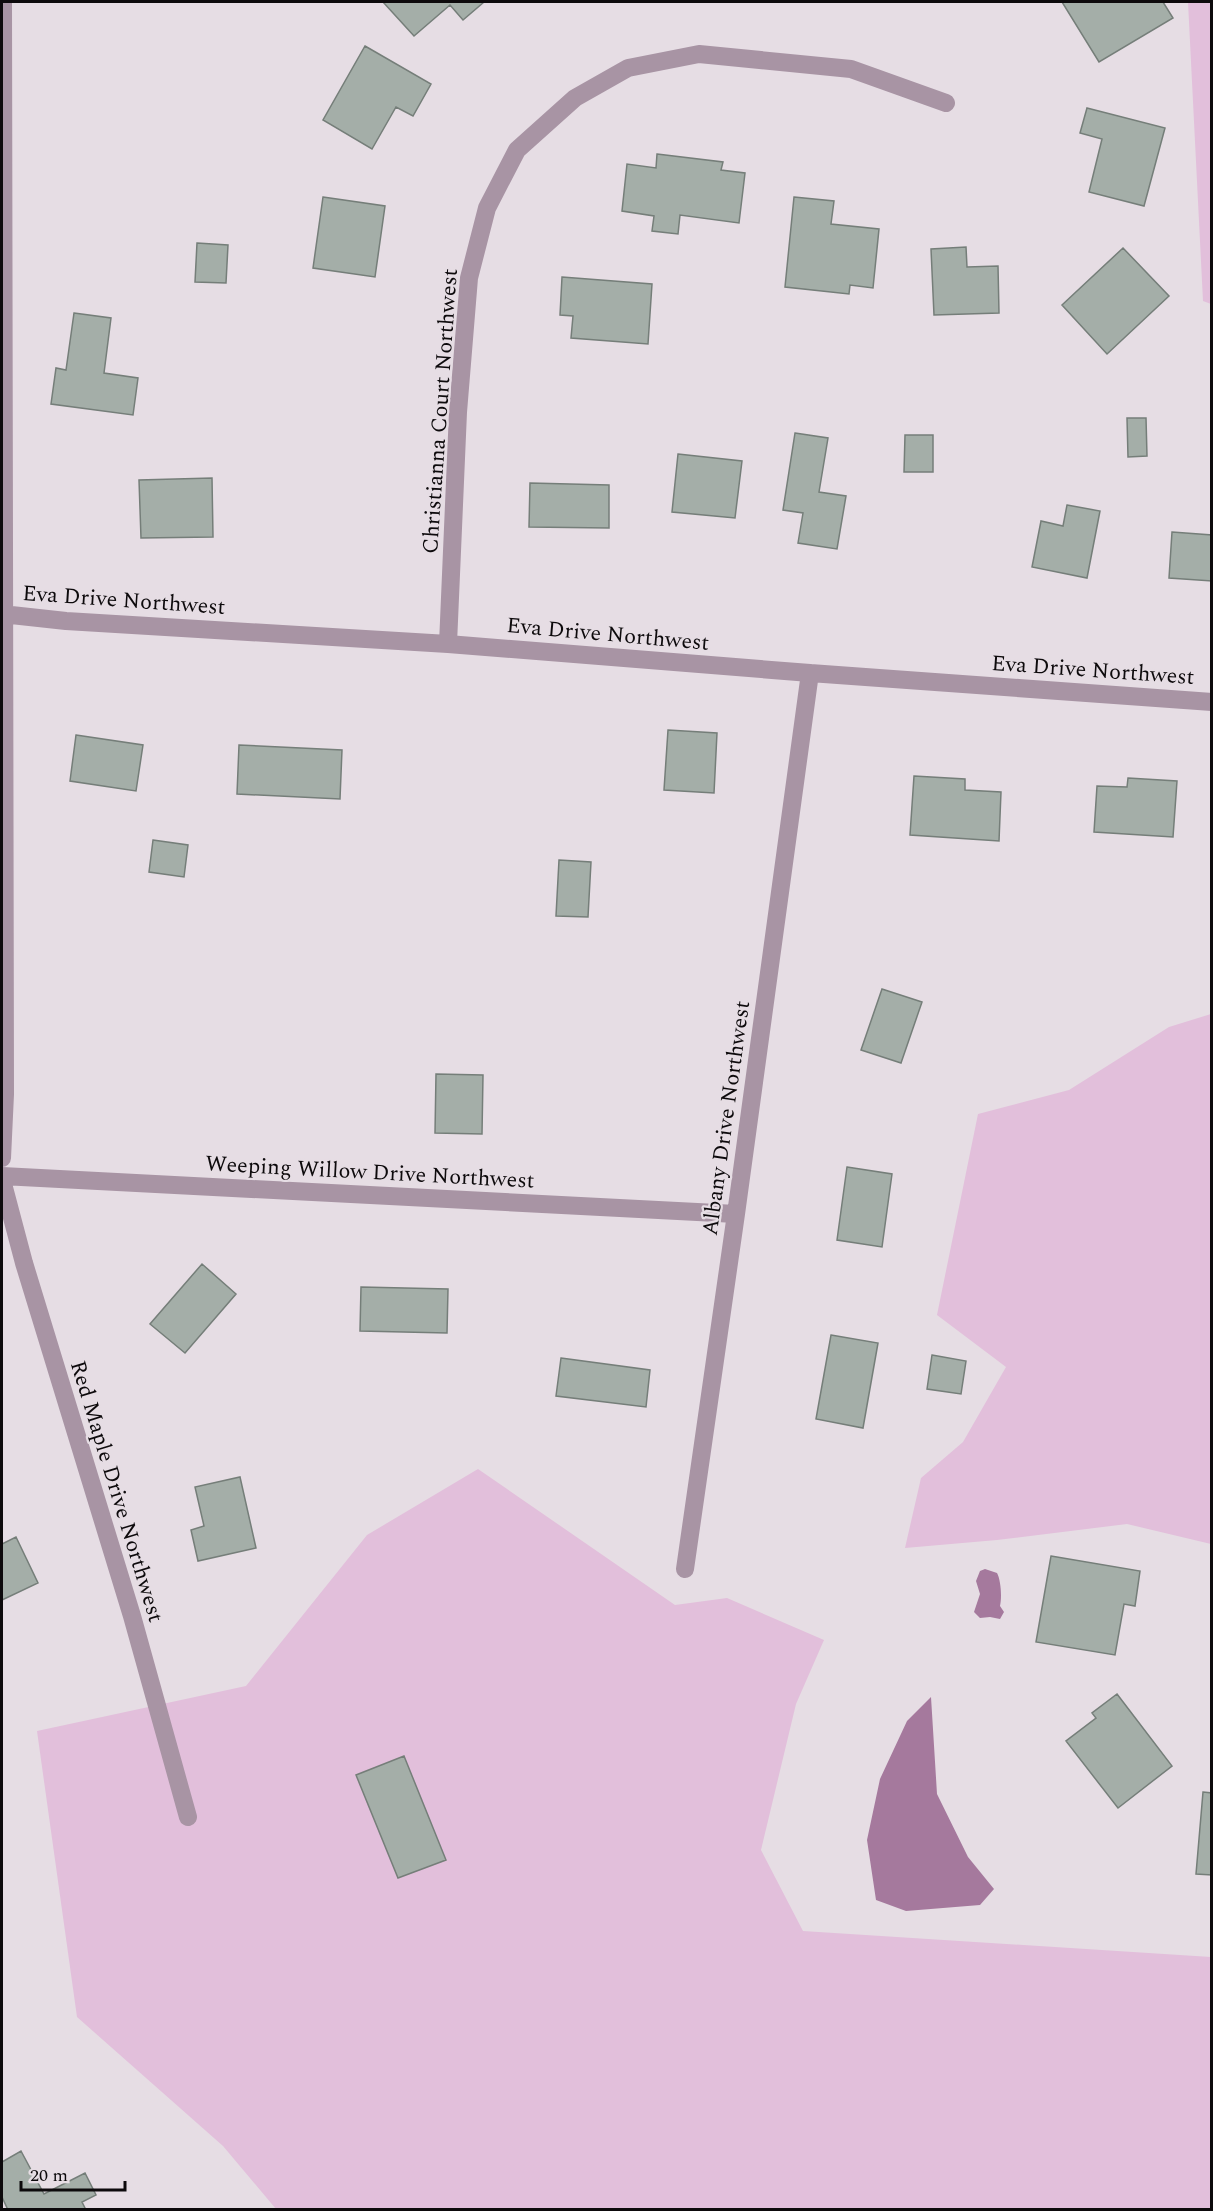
<svg xmlns="http://www.w3.org/2000/svg" width="1213" height="2211" font-family="Spectral,serif">
  <rect width="100%" height="100%" fill="#e6dde4"/>
  <path fill="#e2bfdb" d="M1188,2h23v302l-8,-3z
    M1211,1014v530l-84,-20 -130,16 -92,8 16,-70 42,-36 43,-75 -69,-52 41,-201 91,-24 100,-63z
    M478,1469l197,136 52,-7 97,42 -28,64 -35,146 42,81 408,26v252h-935l-53,-63 -146,-129 -40,-286 209,-45 121,-151z"/>
  <path fill="#a5799d" d="M985,1569l12,4c4,7 5,25 3,33l4,6 -4,7 -10,-2 -10,1 -6,-6 6,-18 -4,-13 4,-10z
    M931,1697l6,97 31,63 26,32 -14,16 -74,6 -30,-11 -9,-60 13,-61 27,-58z"/>
  <path fill="#a4aea8" stroke="#757e79" stroke-width="1.5" d="M383,2h101l-21,18 -13,-15 -36,31z
    M1062,2h101l10,16 -74,44z
    M365,46l66,38 -18,32 -17,-9 -24,42 -49,-29z
    M1087,108l78,20 -21,78 -55,-14 13,-53 -22,-6z
    M657,154l66,8 -2,8 24,3 -6,50 -59,-8 -2,19 -26,-3 2,-15 -32,-5 5,-47 29,4z
    M323,197l62,9 -10,71 -62,-9z
    M794,197l40,4 -3,23 48,5 -6,59 -23,-3 -1,9 -64,-7z
    M197,243l31,2 -2,38 -31,-1z
    M966,247l1,20 31,-1 1,47 -65,2 -3,-66z
    M1123,248l46,48 -62,58 -45,-49z
    M562,277l90,7 -4,60 -77,-6 2,-22 -13,-1z
    M74,313l37,5 -7,55 34,5 -5,37 -82,-11 5,-36 10,2z
    M1127,418h19l1,38 -19,1z
    M795,433l33,5 -9,54 27,4 -9,53 -39,-6 5,-30 -20,-3z
    M905,435h28v37h-29z
    M678,454l64,7 -7,57 -63,-6z
    M212,478l1,59 -72,1 -2,-58z
    M530,483l79,2v43l-80,-1z
    M1067,505l33,6 -13,67 -55,-11 9,-46 22,5z
    M1172,532l40,3v46l-43,-3z
    M668,730l49,3 -3,60 -50,-3z
    M76,735l67,10 -7,46 -66,-10z
    M239,745l103,5 -2,49 -103,-5z
    M914,776l51,3v11l36,2 -2,49 -89,-6z
    M1128,778l49,3 -4,56 -79,-5 3,-46 30,1z
    M153,840l35,5 -4,32 -35,-5z
    M559,860l32,2 -3,55 -32,-1z
    M882,989l40,13 -21,61 -40,-13z
    M436,1074l47,1 -1,59 -47,-1z
    M847,1167l45,7 -10,73 -45,-7z
    M202,1264l34,30 -51,59 -35,-29z
    M361,1287l87,2 -1,44 -87,-2z
    M831,1335l47,8 -15,85 -47,-9z
    M932,1355l34,6 -5,33 -34,-5z
    M561,1358l89,12 -4,37 -90,-11z
    M240,1477l16,71 -58,13 -7,-31 13,-4 -9,-39z
    M16,1537l22,46 -36,17v-56z
    M1051,1556l89,15 -5,35 -11,-2 -9,51 -79,-13z
    M1117,1694l55,72 -54,42 -52,-67 30,-23 -4,-5z
    M404,1756l42,104 -48,18 -42,-103z
    M1203,1792l9,1v82l-16,-1z
    M21,2151l23,43 41,-21 11,22 -14,7 4,8h-78l-6,-13v-35z"/>
  <g fill="none" stroke-linecap="round" stroke-linejoin="round">
    <path stroke="#a894a4" stroke-width="18" d="M2,614l64,7 382,23 362,29 402,29
      M448,644l10,-232 11,-134 18,-70 30,-58 58,-52 53,-30 71,-14 152,15 95,34
      M2,1158l3,-64 -2,-1092
      M2,1176l734,38
      M2,1180l22,83 108,353 56,201
      M685,1569l51,-355 74,-541"/>
  </g>
  <g text-anchor="middle" stroke-width="4.5" stroke-linejoin="round" paint-order="stroke">
    <g font-size="22" fill="#0d0a0c" stroke="#e6dde4">
      <text transform="translate(439 411) rotate(-86)" y="8">Christianna Court Northwest</text>
      <text transform="translate(124 599) rotate(4)" y="8">Eva Drive Northwest</text>
      <text transform="translate(608 633) rotate(5)" y="8">Eva Drive Northwest</text>
      <text transform="translate(1093 669) rotate(4)" y="8">Eva Drive Northwest</text>
      <text transform="translate(725 1118) rotate(-82)" y="8">Albany Drive Northwest</text>
      <text transform="translate(370 1171) rotate(3)" y="8">Weeping Willow Drive Northwest</text>
      <text transform="translate(118 1491) rotate(73)" y="8">Red Maple Drive Northwest</text>
    </g>
  </g>
  <rect width="1213" height="2211" fill="none" stroke="#0d0a0c" stroke-width="6"/>
  <path d="M21 2181v9h104v-9" fill="none" stroke="#0d0a0c" stroke-width="3"/>
  <text x="30" y="2181" font-size="18" fill="#0d0a0c" stroke="#e6dde4" stroke-width="4.5" paint-order="stroke">20 m</text>
</svg>
